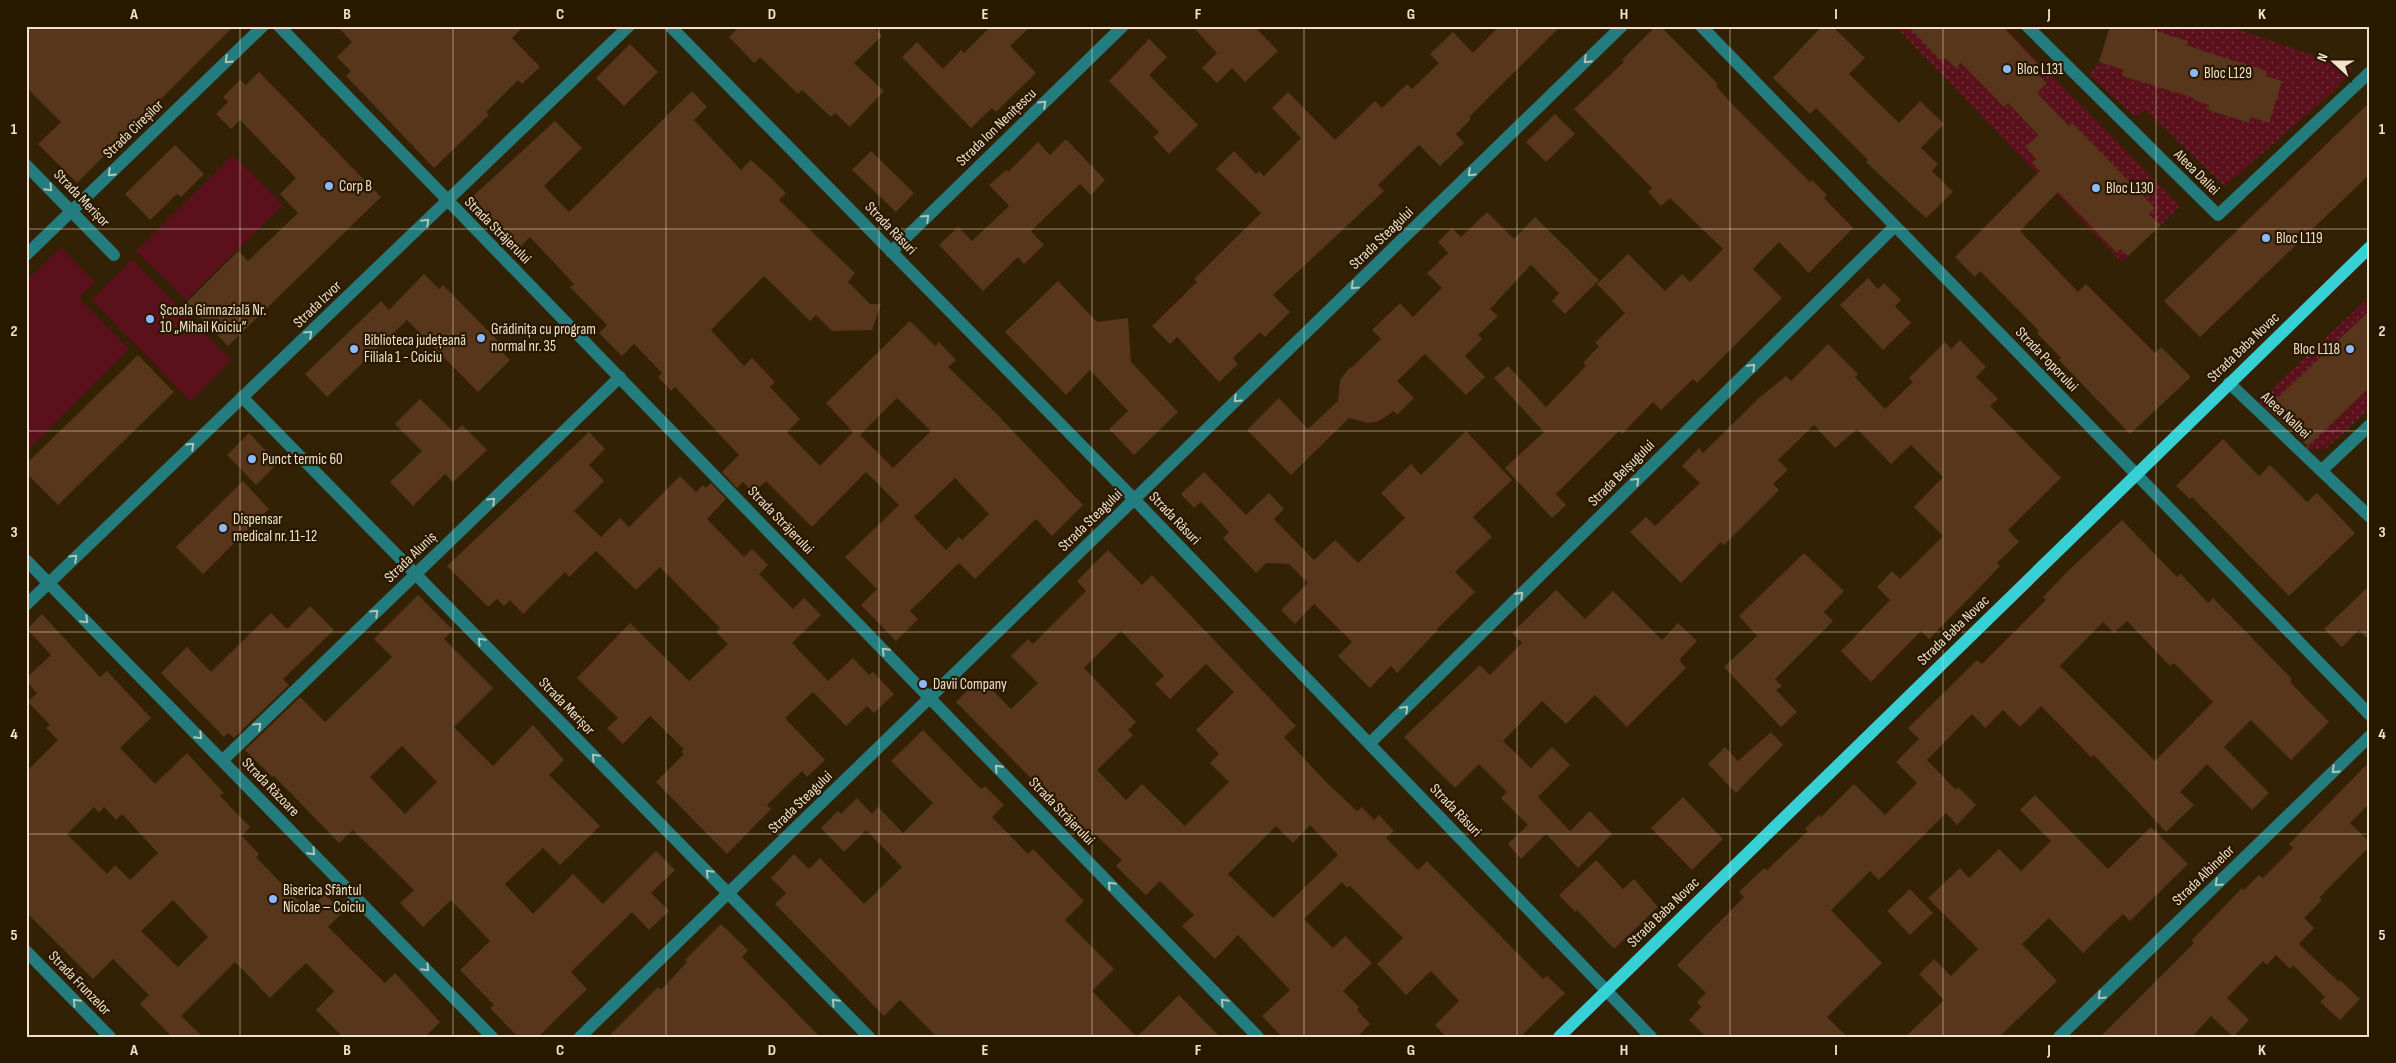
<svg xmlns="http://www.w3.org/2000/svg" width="2396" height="1063" font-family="'Sofia Sans Condensed',sans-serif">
  <defs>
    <pattern id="grass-dots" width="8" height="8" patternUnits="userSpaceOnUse" patternTransform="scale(1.25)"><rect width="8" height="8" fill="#5a111b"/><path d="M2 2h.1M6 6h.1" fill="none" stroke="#72333b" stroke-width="1.8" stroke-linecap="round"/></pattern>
  </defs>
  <rect width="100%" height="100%" fill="#322104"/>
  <path fill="url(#grass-dots)" d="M1895,26h16l-1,2 31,33 4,-3 11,10 9,-9 43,44 39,-20 -11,-11 5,-5 -32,-33 -35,-8h30l176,180 -19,19 -12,-11 6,-6 -83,-85 -3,3 -11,-11 -33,32 11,12 -4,4 96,93 -6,6z
    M2140,26h88l125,43 -17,20 -111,97 -80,-76 -9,7 -47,-42 10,-13 25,8 -2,6 74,17 -2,7 15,5 -1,5 41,13 2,-6 31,-36 -74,-22 2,-6 -23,-8 1,-4z
    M2370,296v14l-104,99 -8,-7z
    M2370,387v21l-44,41h-22z"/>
  <path fill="#5a111b" d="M233,155l50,50 -97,95 -50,-49z
    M61,247l34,35 -16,16 50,51 -103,103v-170z
    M132,259l99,101 -41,41 -98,-101z"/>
  <path fill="#57361b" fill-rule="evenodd" d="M26,26h208l-157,157 -39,-39 23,-22 -35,-35z
    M337,26h187l-12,12 28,29 -18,17 -4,-4 -32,32 3,3 -55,53 -88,-92 5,-5 -14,-14 15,-15z
    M740,26h133l9,10 -28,27 30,28 -34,36 -15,-14 -4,4 -29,-27 -4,4 -38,-37 -6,6 -25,-26z
    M991,26h40l-21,20 26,27 -40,39 -4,-4 -21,20 -69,-71 15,-15 26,27 18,-19 3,3z
    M1192,26h62l24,25 -33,31 -13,-14 -15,15 -15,-15 15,-15z
    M1499,26h62l-92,91 2,2 -15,15 8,9 -24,23 -21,-21 -41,40 6,6 -111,104 17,17 -25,25 -5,-5 -27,26 5,6 -19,18 -42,-45 -7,7 -18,-18 45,-44 -3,-3 67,-66 -45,-44 18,-18 22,23 3,-3 5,5 37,-38 -29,-30 16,-16 47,48 40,-39 7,7 25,-24 5,5 27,-26 -9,-9 23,-22 20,21z
    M1656,26h4l58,58 -2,2 18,20 76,76 2,-2 15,15 -3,3 29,30 -44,45 -30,-31 -26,27 29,29 -85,85 -4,-4 -32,31 -8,-8 -31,32 -3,-3 -63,63 10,11 -14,13 -47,-50 39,-36 -50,-54 14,-12 38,41 40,-41 -3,-3 16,-17 -4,-3 30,-30 -28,-29 31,-30 37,37 17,-17 8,8 33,-33 -53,-51 -9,8 -13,-14 4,-4 -78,-79 50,-47 -2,-2z
    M1822,26h10l33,32 -16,16 50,49 21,-22 24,23 -23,24 17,16 -6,7 21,21 -27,26 -42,-39 -18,-17 2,-2 -52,-52 -6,6 -37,-36z
    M1908,26h94l39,41 -5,5 11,11 -10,10 32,33 3,-3 83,85 -6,6 12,11 -33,31 -7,-7 -4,4 -59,-61 -38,39 58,61 8,-8 69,69 6,-6 30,30 -61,57 -71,-74 2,-2 -24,-25 2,-2 -59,-60 -5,6 -20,-20 85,-86 -8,-8 4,-4 -11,-12 13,-12 -30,-32 -4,4 -43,-44 -5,5 -11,-10 -4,3z
    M2110,26h30l48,15 -1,4 23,8 57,18 -1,5 16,5 -13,42 -18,-6 -2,6 -41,-13 1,-5 -15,-5v-2l-72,-22 2,-6 -25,-8z
    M1149,39l18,18 -18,18 49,50 -29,29 -16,-17 6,-5 -50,-51z
    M630,44l28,28 -34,34 -28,-28z
    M259,72l122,125 -153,149 -42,-43 52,-52 10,10 50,-48 -18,-19 16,-16 -56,-58 -9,9 -15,-15 12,-12 -5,-5 17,-17 6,5z
    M692,91l15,16 -13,13 47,50 10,-10 21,19 14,14 -7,7 76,73 -7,9 22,22h11l-9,26 -40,1 -16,-16 -6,6 -46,-45 -53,54 33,36 8,-8 23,24 -5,5 30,32 -13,13 33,34 33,-34 -27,-29 84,-82 25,25 4,-4 17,18 -8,7 48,46 87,92 -31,31 -16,-17 -61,60 -16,-16 -49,48 8,8 -22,22 -35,-36 16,-16 -32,-32 54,-52 -33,-33 -54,55 -46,-46 -13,12 -10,-11 -6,6 -15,-16 17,-17 -64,-68 -4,4 -13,-14 4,-4 -28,-29 -12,12 -23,-23 8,-8 -37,-38 4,-3 -44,-47 -14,14 -20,-22 3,-3 -27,-29 83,-76 27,27 -38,38 25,26zM897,398l34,33 -38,37 -33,-33zM955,478l34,36 -27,26 -3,-3 -13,13 -32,-33z
    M2370,102v72l-170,163 -36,-36z
    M1555,114l20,20 -29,28 -20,-20z
    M1066,139l39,41 -14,15 -11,-11 -49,47 13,14 -20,19 -6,-7 -35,34 -44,-46 19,-18 14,14 37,-35 -20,-21 17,-15 2,2 30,-30 12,13z
    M175,145l29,29 -23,23 -4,-3 -27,26 -25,-26z
    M871,151l43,42 -18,19 -44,-42z
    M1487,212l27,27 21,-22 64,63 -34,34 -13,-13 7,-8 -28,-28 -41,44 8,7 -20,19 4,4 -17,17 20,21 -19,18 -41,-41 -28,27 17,17 -17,17 -3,-4 -15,10 -10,2 -20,-5 -58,57 -44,-45 32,-32 29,31 30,-28 2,-21 10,-13 1,1 30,-29 -9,-9 28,-27 13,14 29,-29 -15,-15 21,-20 -10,-11 14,-14 9,9z
    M424,274l15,15 4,-4 58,59 -3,4 12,12 -32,32 -71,-72 -80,77 -22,-23 76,-73 8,9z
    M1868,278l10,11 6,-6 17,17 -6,6 16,17 -28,27 -43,-45z
    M1058,281l39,41 31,-4 3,44 47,50 -44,43 -25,-26 19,-18 -38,-41 -24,25 -61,-63z
    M2370,310v77l-62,59 -41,-38z
    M1960,340l26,27 -10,10 22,22 -8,7 71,72 -53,52 11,12 -22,21 3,3 -17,18 -54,55 -8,-8 -50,51 -30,-31 49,-51 -13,-13 15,-16 8,8 43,-43 -29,-29 29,-30 -32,-32 -20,19 -34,-35 -22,19 -21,-23 -36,35 10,10 -15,14 6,6 -55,55 -3,-3 -40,41 -51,-51 16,-15 9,9 45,-43 -18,-17 17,-18 4,5 57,-56 26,-21 5,5 37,-37 30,30 -3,3 30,32 28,-27 -4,-4 36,-36 6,7z
    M138,355l36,37 -116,113 -32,-32v-9z
    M420,399l34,33 8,-7 25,25 -34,32 -8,-8 -32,32 -23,-24 32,-31 -27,-27z
    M1466,431l46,49 -39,37 19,20 -37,35 20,20 -38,37 1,1 -41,43 -6,-7 -21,22 -32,-32 14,-14 -38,-38 -19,20 -14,-14 27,-27 -19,-19 -23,-1 -10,10 -33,-35 6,-6 -28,-30 -7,6 -13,-14 23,-22 42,43 23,-22 15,16 -10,10 40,41 21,-20 23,23 47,-45 -24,-25 30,-29 10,11z
    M589,432l16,17 -16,16 15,16 -30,30 27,26 19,-19 9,9 51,-51 16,16 7,-7 3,3 5,-5 15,16 -19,20 37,38 8,-8 16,16 -9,9 34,35 11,-11 17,17 -29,28 36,38 25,-23 16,17 4,-3 21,22 -20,19 -7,-7 -21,20 -33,-34 -28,26 40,42 -18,17 -5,-6 -35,34 4,4 -44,45 -71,-72 28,-28 -3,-2 3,-3 -34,-33 -27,28 -16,-16 11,-10 -41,-40 53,-55 59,58 39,-37 -12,-12 4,-4 -60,-61 -24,23 -40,-39 -27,26 -4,-5 -42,42 -13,-14 -6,6 -7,-7 -9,8 -41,-41z
    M249,433l29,30 -22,22 -29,-30z
    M2223,439l36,37 11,-11 37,37 10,-9 38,40 -66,63 -97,-99 -2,2 -14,-13z
    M243,481l26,28 -66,65 -27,-27z
    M2122,520l55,57 4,-3 27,29 5,-5 79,81 -2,3 39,40 -38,38 -40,-40 -27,27 45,46 -17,17 -45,-46 -27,28 14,13 -28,27 -72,-77 -3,2 -50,-51 -21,21 -17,-17 -18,18 -13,-14 -45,46 29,30 2,-3 18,18 -19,20 -11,-12 -67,67 -9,-9 -39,39 51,53 -55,54 20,20h-141l-17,-17 12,-13 -4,-5 9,-9 -29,-28 67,-68 -5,-5 25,-24 3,2 41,-39 -3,-2 14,-14 2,2 33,-33 31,31 32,-32 -21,-21 23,-23 -11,-11 69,-68 5,4 64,-64 -3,-3 24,-25zM2127,621l43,45 4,-3 39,39 -58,59 -95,-95 43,-44 11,11z
    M1108,550l34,35 10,-10 144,151 -12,11 41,44 32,30 5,-4 12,13 5,-5 15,16 -8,7 32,32 9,-9 116,118 4,-3 18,17 -45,44h-74l-11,-12 24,-24 -28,-30 -25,24 -29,-31 26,-26 -53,-52 -3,2 -5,-6 -38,37 29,29 12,-12 27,27 -29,28 16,16 -2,3 13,14 -13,13h-75l-20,-21 28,-26 -52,-55 -23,24 -33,-33 12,-11 -34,-34 -14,14 -15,-14 -15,-15 6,-6 -29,-28 -6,7 -18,-18 2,-2 -115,-117 24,-24 31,31 27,-26 -27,-27 17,-17 5,5 53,-53 -9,-10zM1121,631l43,45 -9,8 15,15 36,-35 28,28 -38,38 23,24 -9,9 19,19 -44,44 -43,-42 -16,16 -29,-30 36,-35 -5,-5 8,-8 -52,-54zM1310,825l28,30 -65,63 -45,-44 48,-48 17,17z
    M1804,553l40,38 -20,21 9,9 -58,58 7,7 -6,4 21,22 -16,15 -57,-60 33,-31 -18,-20z
    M2370,585v56l-11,-11 -17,17 -18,-18z
    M1556,590l29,29 28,-28 49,49 16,-17 19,18 -18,19 7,8 -59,59 -32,-32 -29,29 -24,-23 -39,40 28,27 21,-21 18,18 -32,32 32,34 20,-20 22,23 -34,34 -32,-34 -25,25 -13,-15 20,-19 -27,-27 6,-6 -28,-28 -24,24 -51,-51 76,-72 10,10 32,-32 -10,-10z
    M418,595l35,35 -9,9 49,49 -39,39 39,39 40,-41 31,35 -15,15 51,51 -40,39 -17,-17 -38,36 28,30 40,-40 30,30 53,-53 19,19 -24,23 18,18 -20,19 -17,-18 -61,60 16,17 -49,48h-20l-28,-29 4,-3 -34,-35 30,-29 -39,-41 -28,27 -23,-24 14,-13 -61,-60 -14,13 -65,-67 -2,1 -27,-27 55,-53 25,25 67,-65 -18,-18zM402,746l35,36 -32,32 -35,-37z
    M310,606l24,24 -51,49 6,6 -55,53 -6,-5 -4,4 -63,-64 26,-26 24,25 60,-59 16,16z
    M42,614l58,63 7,-6 44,47 -31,30 35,36 32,-31 37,40 -4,3 30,31 -8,9 17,18 -3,3 52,54 17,-17 18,18 -15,15 57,56 10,-10 45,49 -15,15h-82l-27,-27 18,-19 -28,-28 -36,35 -35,-36 -54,54 22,21h-31l-32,-33 9,-9 -36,-36 -20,20 -67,-67v-140l32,-32 -12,-12 4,-3 -22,-23 9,-9 -11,-12v-3l25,-23 -24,-26zM94,807l5,6 5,-6 12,13 6,-6 36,39 -28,27 -15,-15 -8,9 -40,-40zM173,900l35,37 -30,30 -37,-36z
    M923,730l58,59 4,-3 19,19 -12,12 36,37 5,-5 51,52 -19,19 49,49 -22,22 45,46h-200l-37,-37 -16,16 -109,-112 11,-11 -15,-15 23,-24 15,15 11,-11 44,46 38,-37 -36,-37 -22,22 -23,-24 17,-17 3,3 16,-16 15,16 6,-7 25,26 30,-30 -42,-42z
    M1771,732l12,13 -47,48 -28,-29 17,-17 13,14z
    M2370,761v42l-20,20 20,19v4l-51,52 3,2 -18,18 10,10 -15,16 40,38 1,-2 20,19 -20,21 -20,-18 5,-5 -32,-32 -3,4 -14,-14 -9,10 -4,-4 -36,37 22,22 -16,17 -22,-21 -19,21h-92l94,-94 -3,-2 51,-53 2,2 15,-15 4,3 30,-30 -4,-4z
    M2035,795l73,74 43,-42 37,37 -58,57 -7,-7 -40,39 -34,-35 -27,26 35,37 -58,56h-94l39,-37 -25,-26 15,-15 17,17 27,-27 -50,-51 32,-30 9,10 30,-29 22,22 30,-30 -31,-31z
    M1683,797l40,42 -31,31 -41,-42z
    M1596,860l27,29 11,-10 24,28 -44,42 -37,-39 -2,2 -16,-17z
    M1910,889l23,24 -23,22 -23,-24z
    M721,924l27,26 -6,7 78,80h-212l50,-50 3,3 26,-28 -2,-2z
    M1179,995l41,42h-83z"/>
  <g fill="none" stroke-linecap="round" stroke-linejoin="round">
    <path stroke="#237d7f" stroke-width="12" d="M279,26l979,1011
      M670,26l464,473 517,538
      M1701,26l669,689
      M2027,26l191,189 152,-143
      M26,165l88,90
      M891,252l232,-226
      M26,255l237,-229
      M2229,383l141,134
      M242,397l627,640
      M2322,470l48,-45
      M26,560l466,477
      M26,605l603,-579
      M1370,743l525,-517
      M223,760l397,-383
      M26,951l84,86
      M580,1037l1042,-1011
      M2059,1037l311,-301"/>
    <path stroke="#37d0d5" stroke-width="12" d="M1559,1037l811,-790"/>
  </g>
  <defs><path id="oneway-chevron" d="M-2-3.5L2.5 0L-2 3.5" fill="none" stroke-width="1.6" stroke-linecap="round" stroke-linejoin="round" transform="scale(1.25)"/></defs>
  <g stroke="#b2c4b6">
    <use href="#oneway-chevron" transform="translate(228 60) rotate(136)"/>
    <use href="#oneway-chevron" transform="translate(1587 60) rotate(136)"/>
    <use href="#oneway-chevron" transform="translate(1043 104) rotate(-44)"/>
    <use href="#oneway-chevron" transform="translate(111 173) rotate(136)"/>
    <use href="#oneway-chevron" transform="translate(1471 173) rotate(136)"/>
    <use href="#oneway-chevron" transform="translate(49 188) rotate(46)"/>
    <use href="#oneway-chevron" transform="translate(926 218) rotate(-44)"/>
    <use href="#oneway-chevron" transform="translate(426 222) rotate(-45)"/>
    <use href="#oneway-chevron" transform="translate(1354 286) rotate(136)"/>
    <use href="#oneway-chevron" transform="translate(309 334) rotate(-44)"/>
    <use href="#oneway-chevron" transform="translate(1752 367) rotate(-45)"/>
    <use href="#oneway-chevron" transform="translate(1237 399) rotate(136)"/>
    <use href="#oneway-chevron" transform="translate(191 446) rotate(-44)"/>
    <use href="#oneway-chevron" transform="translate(1636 481) rotate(-45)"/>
    <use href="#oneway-chevron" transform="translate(492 501) rotate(-44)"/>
    <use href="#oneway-chevron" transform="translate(74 558) rotate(-44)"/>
    <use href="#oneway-chevron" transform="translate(1520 595) rotate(-45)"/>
    <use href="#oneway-chevron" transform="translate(375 613) rotate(-44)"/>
    <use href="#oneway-chevron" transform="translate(85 620) rotate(45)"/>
    <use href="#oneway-chevron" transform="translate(481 641) rotate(-134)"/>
    <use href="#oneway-chevron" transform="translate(885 651) rotate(-134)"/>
    <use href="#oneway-chevron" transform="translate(1405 709) rotate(-45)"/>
    <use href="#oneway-chevron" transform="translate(258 726) rotate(-44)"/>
    <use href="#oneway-chevron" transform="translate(199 736) rotate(45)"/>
    <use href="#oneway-chevron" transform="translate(595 757) rotate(-134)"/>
    <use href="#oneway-chevron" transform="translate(998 768) rotate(-134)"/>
    <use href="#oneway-chevron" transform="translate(2335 770) rotate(136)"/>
    <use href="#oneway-chevron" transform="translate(312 852) rotate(46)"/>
    <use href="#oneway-chevron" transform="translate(709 873) rotate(-134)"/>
    <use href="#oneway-chevron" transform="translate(2218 883) rotate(136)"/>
    <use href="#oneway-chevron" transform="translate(1111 885) rotate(-134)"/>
    <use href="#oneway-chevron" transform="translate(426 968) rotate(46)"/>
    <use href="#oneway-chevron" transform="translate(2101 996) rotate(136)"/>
    <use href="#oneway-chevron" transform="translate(76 1002) rotate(-134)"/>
    <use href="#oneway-chevron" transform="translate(835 1002) rotate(-134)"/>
    <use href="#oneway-chevron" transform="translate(1224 1002) rotate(-134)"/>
  </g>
  <path fill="none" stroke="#f0e2cd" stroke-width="1" stroke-opacity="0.55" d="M240,26v1011M453,26v1011M666,26v1011M879,26v1011M1092,26v1011M1304,26v1011M1517,26v1011M1730,26v1011M1943,26v1011M2156,26v1011M26,229h2344M26,431h2344M26,632h2344M26,834h2344"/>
  <g fill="#8cb9fc" stroke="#281800" stroke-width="2">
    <circle cx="2007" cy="69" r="5"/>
    <circle cx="2194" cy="73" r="5"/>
    <circle cx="329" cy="186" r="5"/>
    <circle cx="2096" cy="188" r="5"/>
    <circle cx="2266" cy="238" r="5"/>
    <circle cx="150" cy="319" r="5"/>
    <circle cx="481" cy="338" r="5"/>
    <circle cx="354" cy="349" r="5"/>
    <circle cx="2350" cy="349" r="5"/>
    <circle cx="252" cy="459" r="5"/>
    <circle cx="223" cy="528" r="5"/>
    <circle cx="923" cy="684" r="5"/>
    <circle cx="273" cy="899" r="5"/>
  </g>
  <g text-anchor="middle" stroke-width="4.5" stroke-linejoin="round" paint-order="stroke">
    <g font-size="15" fill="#f0e2cd" stroke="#281800" text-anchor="start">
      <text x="2017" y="74">Bloc L131</text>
      <text x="2204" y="78">Bloc L129</text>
      <text x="339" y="191">Corp B</text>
      <text x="2106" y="193">Bloc L130</text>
      <text x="2276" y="243">Bloc L119</text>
      <text x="160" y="315">Școala Gimnazială Nr.<tspan x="160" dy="17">10 „Mihail Koiciu”</tspan></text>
      <text x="491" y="334">Grădinița cu program<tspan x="491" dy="17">normal nr. 35</tspan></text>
      <text x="364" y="345">Biblioteca județeană<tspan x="364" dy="17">Filiala 1 - Coiciu</tspan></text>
      <text x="2340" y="354" text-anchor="end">Bloc L118</text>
      <text x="262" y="464">Punct termic 60</text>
      <text x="233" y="524">Dispensar<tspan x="233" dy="17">medical nr. 11-12</tspan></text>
      <text x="933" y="689">Davii Company</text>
      <text x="283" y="895">Biserica Sfântul<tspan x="283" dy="17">Nicolae – Coiciu</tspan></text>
    </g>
    <g font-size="15" fill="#f0e2cd" stroke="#281800">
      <text transform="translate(996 127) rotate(-44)" y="5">Strada Ion Nenițescu</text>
      <text transform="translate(133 129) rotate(-44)" y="5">Strada Cireșilor</text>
      <text transform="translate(2197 172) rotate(45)" y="5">Aleea Daliei</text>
      <text transform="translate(82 198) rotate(46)" y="5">Strada Merișor</text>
      <text transform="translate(891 228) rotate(46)" y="5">Strada Răsuri</text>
      <text transform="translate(498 230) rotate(45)" y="5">Strada Străjerului</text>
      <text transform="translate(1381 238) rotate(-44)" y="5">Strada Steagului</text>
      <text transform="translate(317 304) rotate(-44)" y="5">Strada Izvor</text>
      <text transform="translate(2243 347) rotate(-44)" y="5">Strada Baba Novac</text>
      <text transform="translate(2047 359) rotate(46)" y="5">Strada Poporului</text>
      <text transform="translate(2286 415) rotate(43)" y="5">Aleea Nalbei</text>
      <text transform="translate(1621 473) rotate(-45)" y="5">Strada Belșugului</text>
      <text transform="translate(1175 518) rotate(46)" y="5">Strada Răsuri</text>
      <text transform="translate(781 520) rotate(46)" y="5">Strada Străjerului</text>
      <text transform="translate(1090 520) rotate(-44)" y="5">Strada Steagului</text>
      <text transform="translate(410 557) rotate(-44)" y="5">Strada Aluniș</text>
      <text transform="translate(1953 630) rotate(-44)" y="5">Strada Baba Novac</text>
      <text transform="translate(567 706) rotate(46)" y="5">Strada Merișor</text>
      <text transform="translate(271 787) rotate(46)" y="5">Strada Răzoare</text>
      <text transform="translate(800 802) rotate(-44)" y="5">Strada Steagului</text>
      <text transform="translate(1456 810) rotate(46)" y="5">Strada Răsuri</text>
      <text transform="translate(1062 811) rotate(46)" y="5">Strada Străjerului</text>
      <text transform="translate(2203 875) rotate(-44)" y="5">Strada Albinelor</text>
      <text transform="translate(1663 912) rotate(-44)" y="5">Strada Baba Novac</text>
      <text transform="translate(80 983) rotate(46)" y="5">Strada Frunzelor</text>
    </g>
  </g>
  <rect width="2396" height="1063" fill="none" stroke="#281800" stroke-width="55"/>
  <g transform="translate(2334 62) rotate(291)" stroke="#281800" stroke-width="4" paint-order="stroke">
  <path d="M0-4L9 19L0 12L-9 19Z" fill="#f0e2cd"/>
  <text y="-8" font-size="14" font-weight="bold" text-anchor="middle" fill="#f0e2cd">N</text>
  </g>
  <rect x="28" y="28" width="2340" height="1008" fill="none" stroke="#f0e2cd" stroke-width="2"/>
  <g font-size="16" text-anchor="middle" font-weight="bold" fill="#f0e2cd">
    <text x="134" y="19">A</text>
    <text x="347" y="19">B</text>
    <text x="560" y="19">C</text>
    <text x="772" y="19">D</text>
    <text x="985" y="19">E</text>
    <text x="1198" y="19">F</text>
    <text x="1411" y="19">G</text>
    <text x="1624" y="19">H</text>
    <text x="1836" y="19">I</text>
    <text x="2049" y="19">J</text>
    <text x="2262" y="19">K</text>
    <text x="14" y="134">1</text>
    <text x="2382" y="134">1</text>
    <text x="14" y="336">2</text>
    <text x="2382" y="336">2</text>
    <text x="14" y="537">3</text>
    <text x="2382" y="537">3</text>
    <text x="14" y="739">4</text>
    <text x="2382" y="739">4</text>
    <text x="14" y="940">5</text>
    <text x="2382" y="940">5</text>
    <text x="134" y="1055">A</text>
    <text x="347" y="1055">B</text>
    <text x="560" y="1055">C</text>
    <text x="772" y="1055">D</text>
    <text x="985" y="1055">E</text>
    <text x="1198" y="1055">F</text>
    <text x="1411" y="1055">G</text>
    <text x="1624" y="1055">H</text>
    <text x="1836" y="1055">I</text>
    <text x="2049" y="1055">J</text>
    <text x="2262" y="1055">K</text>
  </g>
</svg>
